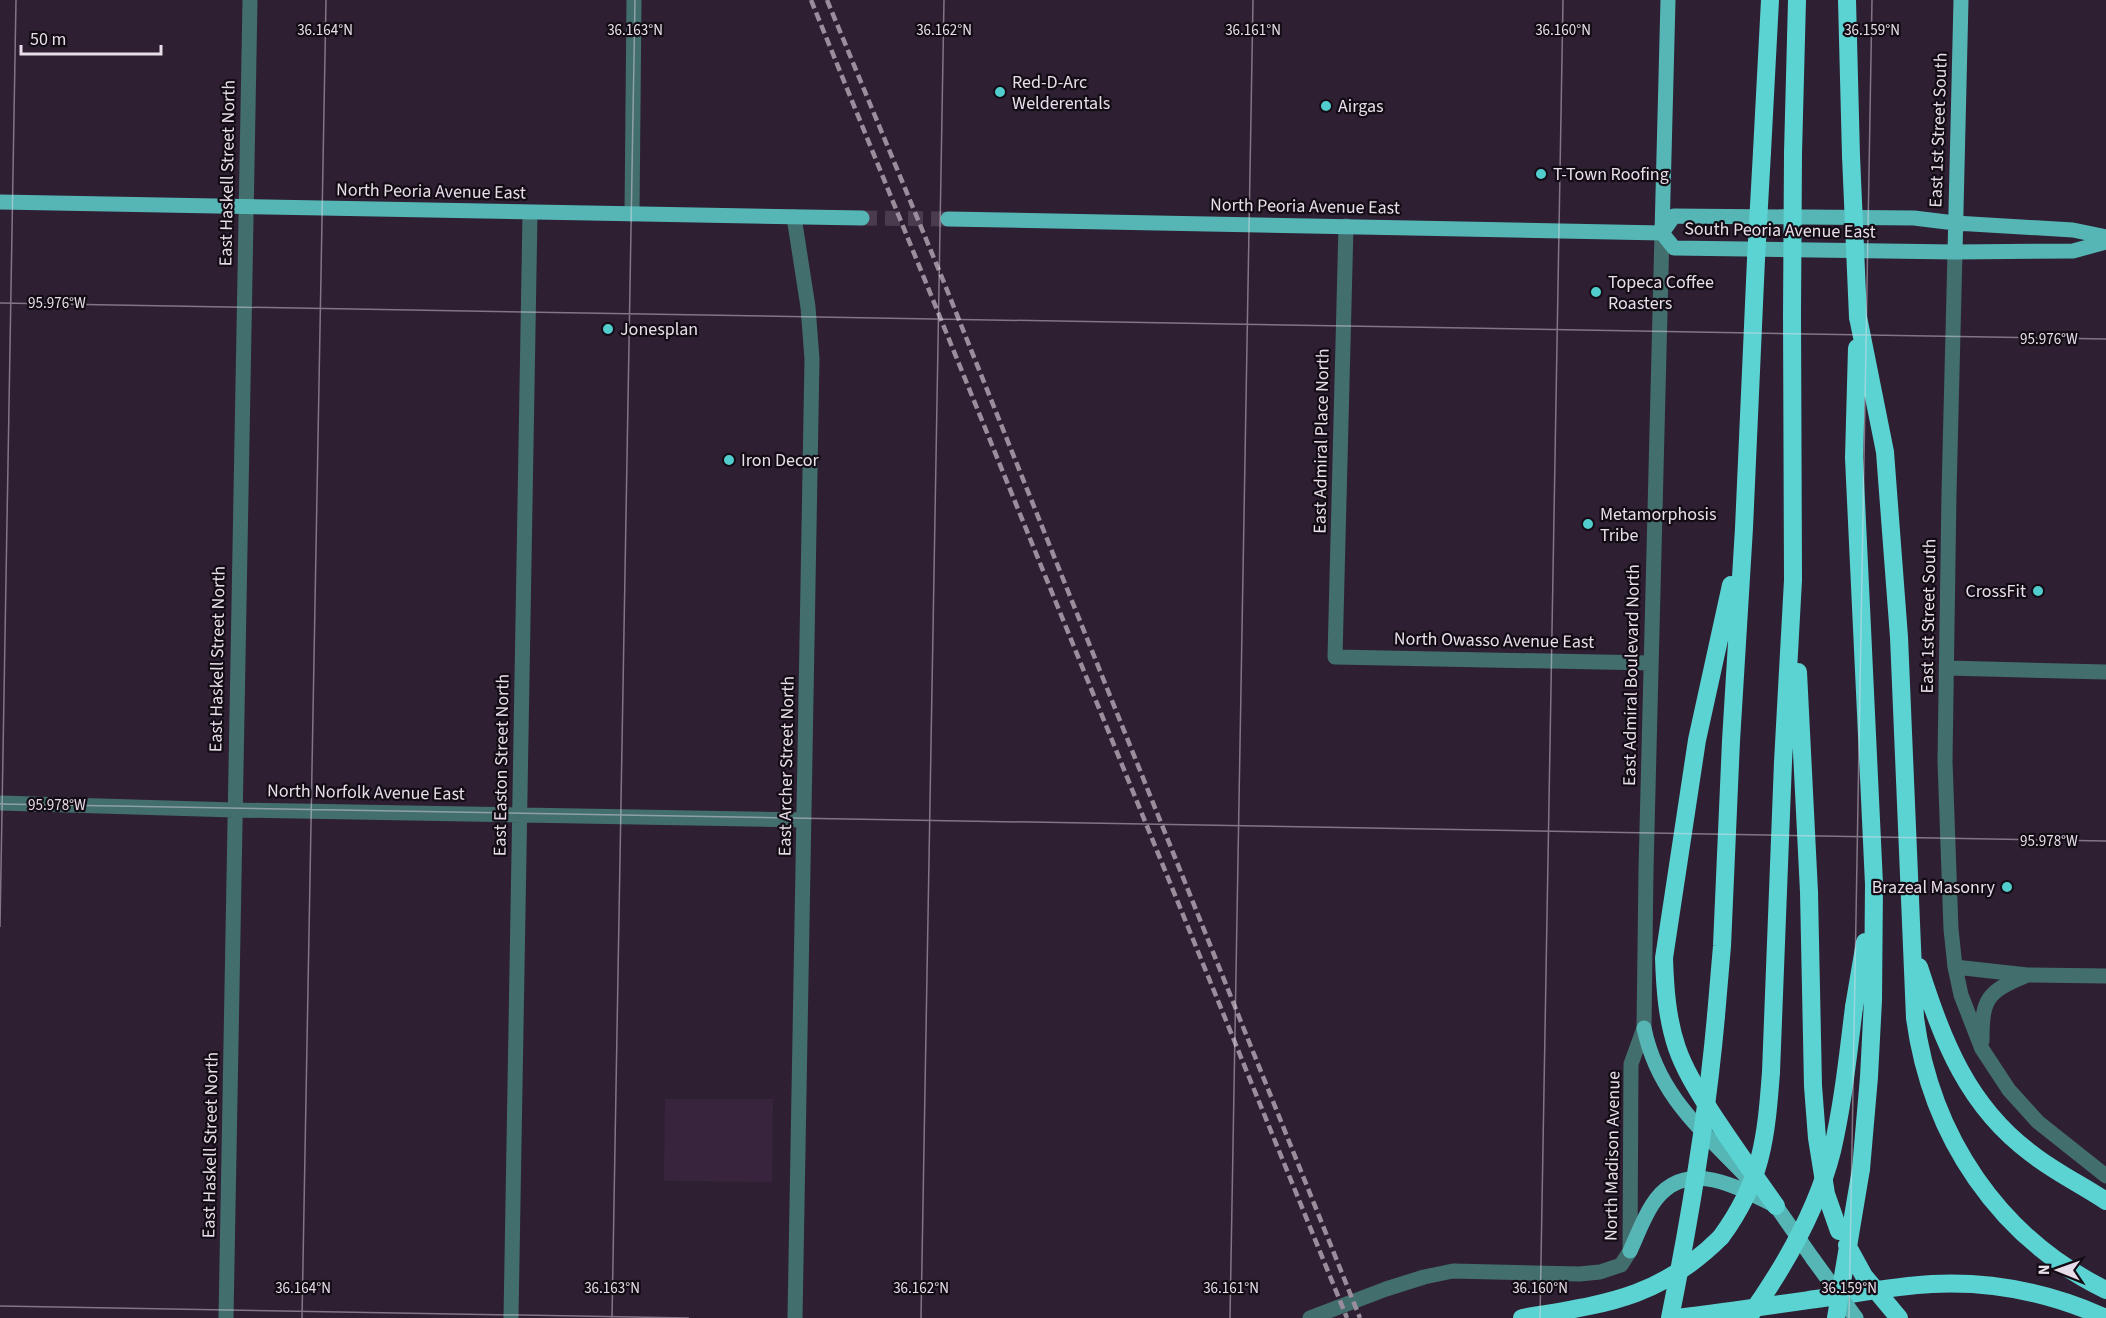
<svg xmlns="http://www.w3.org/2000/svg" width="2106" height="1318" font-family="'Source Sans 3',sans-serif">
  <rect width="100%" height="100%" fill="#2e2032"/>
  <path fill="#38253d" d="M665,1099h108l-1,83 -108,-1z"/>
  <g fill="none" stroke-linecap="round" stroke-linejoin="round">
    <path stroke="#4a3c4e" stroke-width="15" stroke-dasharray="15 8" stroke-linecap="butt" d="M862,218l86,1"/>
    <path stroke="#436e6e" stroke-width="15" d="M632,214l2,-214
      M794,217l14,90 4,52 -17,959
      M1346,226l-11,431 316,6
      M1955,252l-6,241 -4,268 6,168 4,38 6,28 21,54 27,41 29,32 68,54
      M1947,668l159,4
      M0,803l234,7 570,10
      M1955,967l72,8 79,1
      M1982,1041c0,-41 4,-49 43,-65
      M226,1318l24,-1318
      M511,1318l19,-1105
      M1310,1318l76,-29 38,-12 29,-6 126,3 21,-2 21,-7 9,-14 1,-187 13,-36 2,-159 16,-636"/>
    <path stroke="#56b6b6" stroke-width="15" d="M0,202l862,16
      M948,219l714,14
      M1662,233l12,-17 240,2 41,5 118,7 33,7
      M1662,233l12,15 281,4 118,-1 33,-9
      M1662,233l6,-233
      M1955,252l6,-252
      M1644,1028c14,68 59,103 105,151
      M1768,1198l8,8 37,53
      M1630,1251c7,-15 13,-32 22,-46 32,-50 85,-18 124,1"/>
    <path stroke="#5bd3d2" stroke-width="18" d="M1847,0l4,156
      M1762,152l8,-152
      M1793,153l4,-153
      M1858,317l27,135 14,185 16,381c16,118 83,219 191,272
      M1857,348l-3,110 20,426 -1,116 -4,77 -8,92
      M1731,585l-34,155 -33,218c1,30 3,61 13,90 8,23 21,43 34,64 21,32 43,63 65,94
      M1798,672l11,220 4,194 4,52 9,56 13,37
      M1919,967c24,74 48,139 113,187 23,18 50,31 74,47
      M1854,1007l11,-65
      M1716,1016l6,-70 9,-205 13,-213 12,-269
      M1771,1072l12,-310 10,-182 -1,-265
      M1522,1318c82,-14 137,-19 199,-81
      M1677,1318c49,-6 97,-13 146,-20 36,-5 72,-12 109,-14 60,-3 119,9 174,34"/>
    <path stroke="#9a8e9d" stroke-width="4.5" stroke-dasharray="9 4.5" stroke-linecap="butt" d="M811,0l536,1318
      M827,0l116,280 417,1038"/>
    <path stroke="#56b6b6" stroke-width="15" d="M1813,1259l43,59"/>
    <path stroke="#5bd3d2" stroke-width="18" d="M1851,156l7,161
      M1756,259l6,-107
      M1792,315l1,-162
      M1721,1237c41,-56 45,-98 50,-165
      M1847,1245l17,31 35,42
      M1670,1318c20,-100 37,-200 46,-302
      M1748,1318c35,-49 69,-107 84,-167 11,-47 16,-96 22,-144
      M1836,1318l25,-149"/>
  </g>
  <path fill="none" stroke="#e8deea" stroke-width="1.5" stroke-opacity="0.45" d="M0,303l2106,36M0,804l2106,37M0,927l16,-927M0,1306l689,12M302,1318l24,-1318M612,1318l23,-1318M921,1318l23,-1318M1230,1318l23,-1318M1540,1318l23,-1318M1849,1318l23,-1318"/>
  <g fill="#52cdcd" stroke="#130c15" stroke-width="2">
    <circle cx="1000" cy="92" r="6"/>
    <circle cx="1326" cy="106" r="6"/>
    <circle cx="1541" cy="174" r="6"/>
    <circle cx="1596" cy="292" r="6"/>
    <circle cx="608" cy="329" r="6"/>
    <circle cx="729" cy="460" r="6"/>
    <circle cx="1588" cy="524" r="6"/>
    <circle cx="2038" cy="591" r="6"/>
    <circle cx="2007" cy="887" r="6"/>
  </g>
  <g text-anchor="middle" stroke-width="4.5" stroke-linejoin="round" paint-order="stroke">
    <g font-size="18" fill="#e8deea" stroke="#130c15" text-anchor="start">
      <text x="1012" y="88">Red-D-Arc<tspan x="1012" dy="21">Welderentals</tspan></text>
      <text x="1338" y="112">Airgas</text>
      <text x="1553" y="180">T-Town Roofing</text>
      <text x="1608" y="288">Topeca Coffee<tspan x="1608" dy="21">Roasters</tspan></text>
      <text x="620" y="335">Jonesplan</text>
      <text x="741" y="466">Iron Decor</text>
      <text x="1600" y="520">Metamorphosis<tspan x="1600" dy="21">Tribe</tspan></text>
      <text x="2026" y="597" text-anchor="end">CrossFit</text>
      <text x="1995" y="893" text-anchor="end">Brazeal Masonry</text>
    </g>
    <g font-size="18" fill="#e8deea" stroke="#130c15">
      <text transform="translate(1938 130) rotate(-88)" y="6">East 1st Street South</text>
      <text transform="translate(227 173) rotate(-89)" y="6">East Haskell Street North</text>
      <text transform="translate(431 191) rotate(1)" y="6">North Peoria Avenue East</text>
      <text transform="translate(1305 206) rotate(1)" y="6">North Peoria Avenue East</text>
      <text transform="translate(1780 230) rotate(1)" y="6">South Peoria Avenue East</text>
      <text transform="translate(1321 441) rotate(-89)" y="6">East Admiral Place North</text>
      <text transform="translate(1928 616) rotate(-89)" y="6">East 1st Street South</text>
      <text transform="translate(1494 640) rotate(1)" y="6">North Owasso Avenue East</text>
      <text transform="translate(217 659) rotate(-89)" y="6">East Haskell Street North</text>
      <text transform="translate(1631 675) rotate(-89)" y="6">East Admiral Boulevard North</text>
      <text transform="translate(501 765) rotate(-89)" y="6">East Easton Street North</text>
      <text transform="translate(786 766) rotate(-89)" y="6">East Archer Street North</text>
      <text transform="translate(366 792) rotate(1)" y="6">North Norfolk Avenue East</text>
      <text transform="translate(210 1145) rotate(-89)" y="6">East Haskell Street North</text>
      <text transform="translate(1612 1156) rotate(-89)" y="6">North Madison Avenue</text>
    </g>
  </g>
  <g font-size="15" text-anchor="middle" fill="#e8deea" stroke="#130c15" stroke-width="4.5" stroke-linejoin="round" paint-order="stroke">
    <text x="325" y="35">36.164°N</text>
    <text x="635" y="35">36.163°N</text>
    <text x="944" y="35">36.162°N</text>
    <text x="1253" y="35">36.161°N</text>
    <text x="1563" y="35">36.160°N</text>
    <text x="1872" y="35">36.159°N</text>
    <text x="57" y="308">95.976°W</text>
    <text x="2049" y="344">95.976°W</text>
    <text x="57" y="810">95.978°W</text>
    <text x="2049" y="846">95.978°W</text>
    <text x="303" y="1293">36.164°N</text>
    <text x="612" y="1293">36.163°N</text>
    <text x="921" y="1293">36.162°N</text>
    <text x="1231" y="1293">36.161°N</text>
    <text x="1540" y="1293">36.160°N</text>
    <text x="1849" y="1293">36.159°N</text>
  </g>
  <g transform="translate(2058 1270) rotate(271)" stroke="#130c15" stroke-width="4.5" paint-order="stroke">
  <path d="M0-4.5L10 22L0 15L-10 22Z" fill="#e8deea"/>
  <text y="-9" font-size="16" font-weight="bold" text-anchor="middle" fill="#e8deea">N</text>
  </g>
  <path d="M21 45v9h140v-9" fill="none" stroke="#e8deea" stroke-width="3"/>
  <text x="30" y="45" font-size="18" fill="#e8deea" stroke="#130c15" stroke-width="4.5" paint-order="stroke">50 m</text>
</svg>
